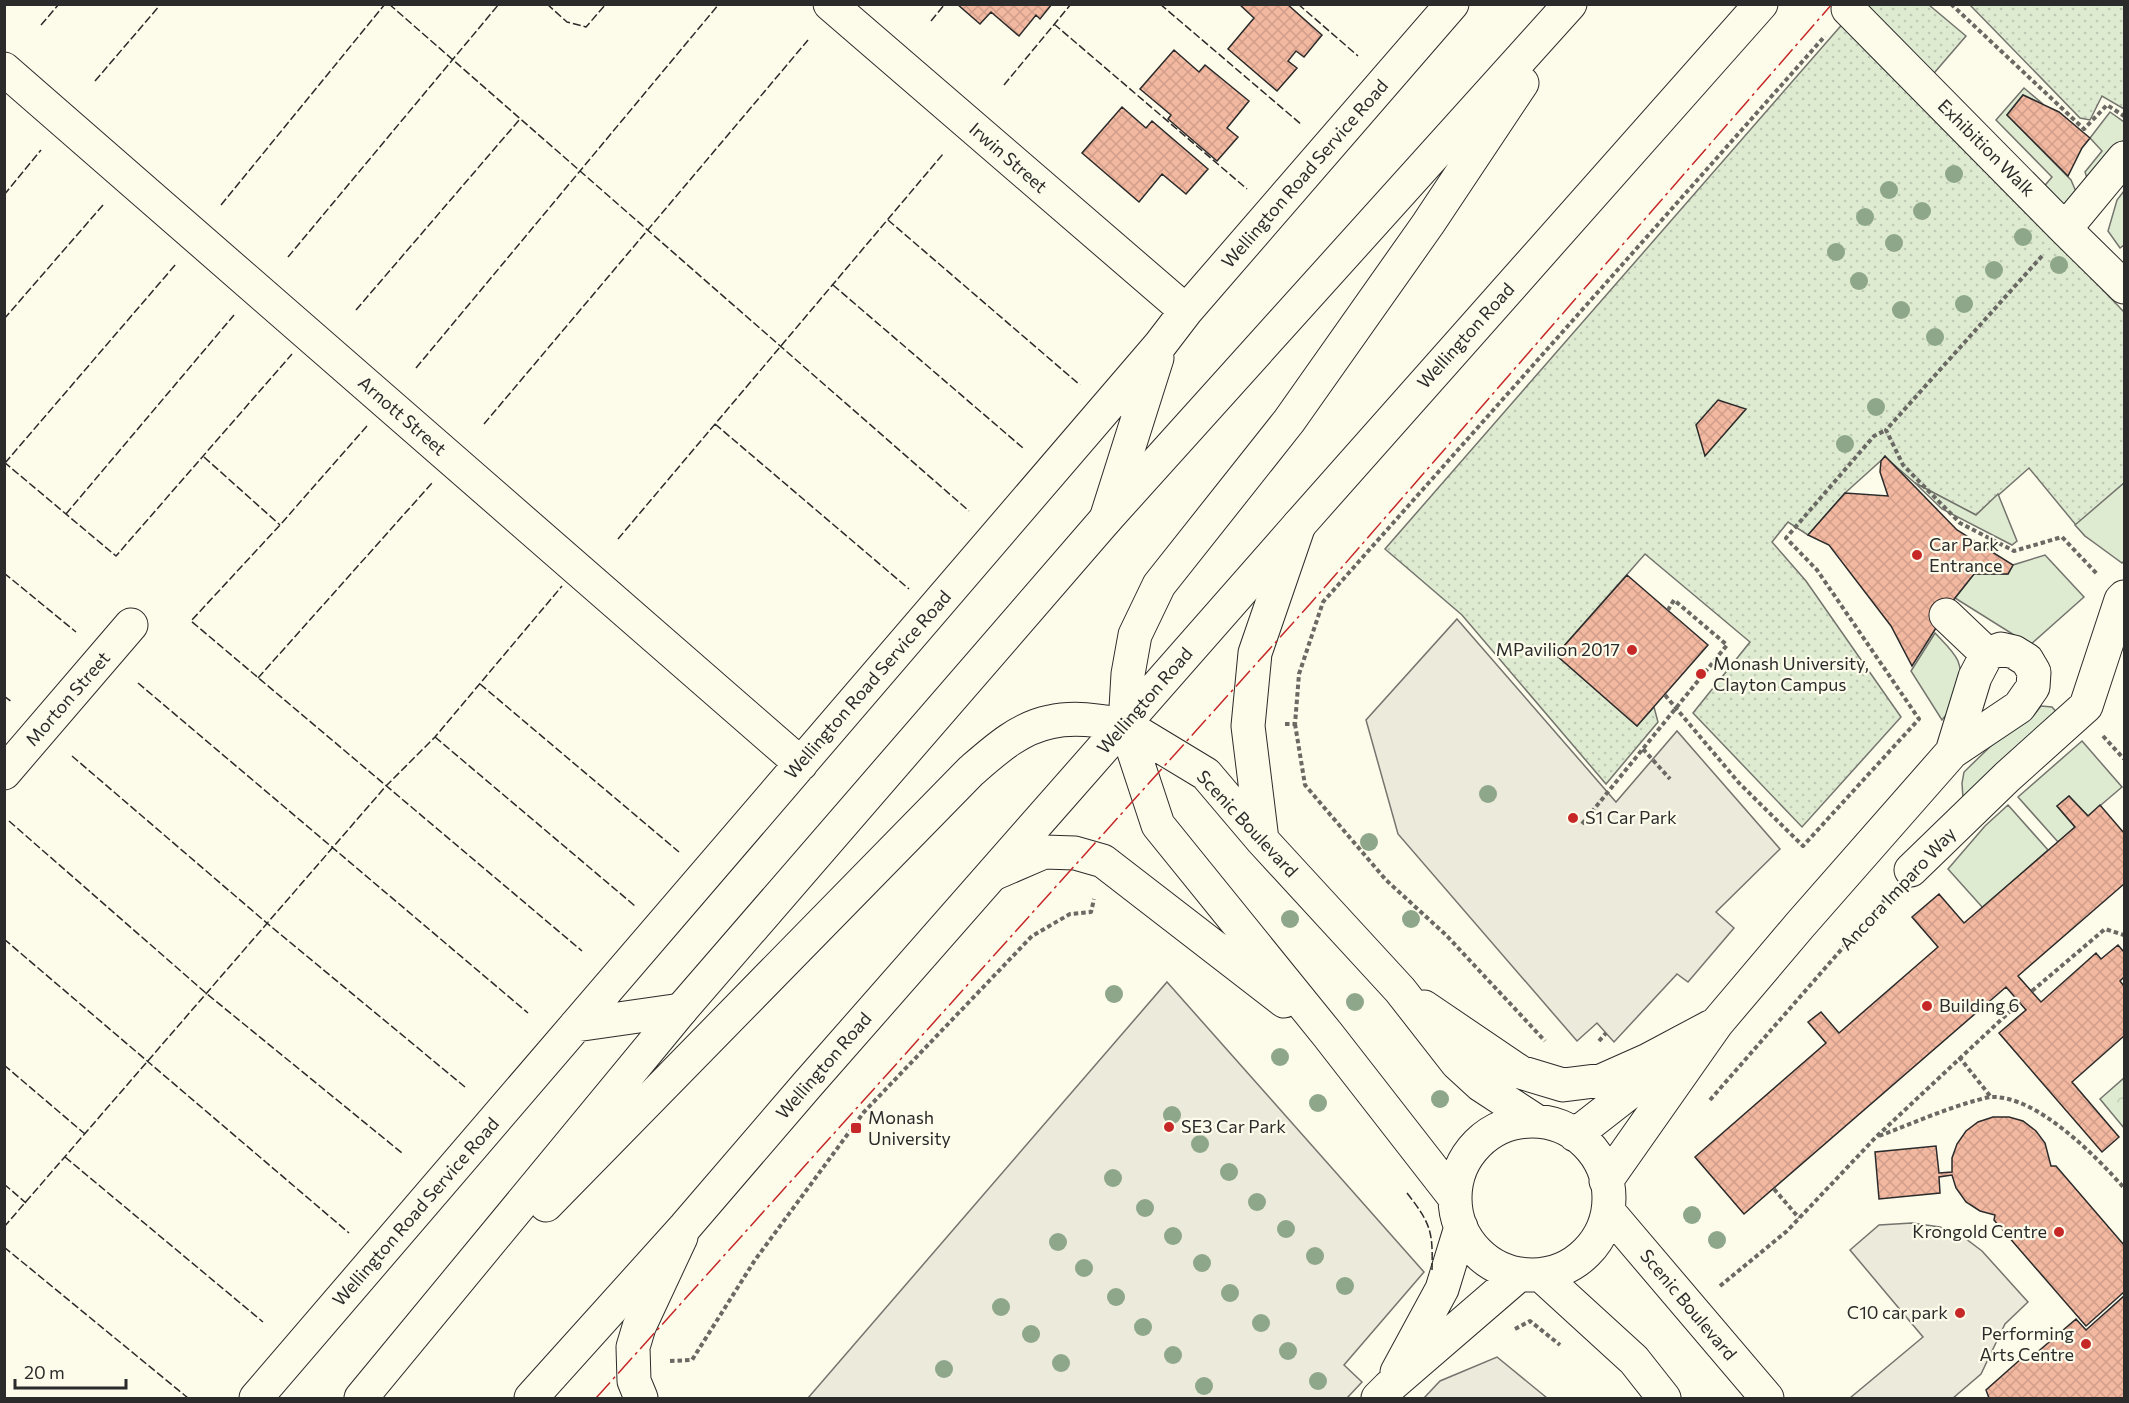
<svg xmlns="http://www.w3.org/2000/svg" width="2129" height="1403" font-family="Commissioner,sans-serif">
  <defs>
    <pattern id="grass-dots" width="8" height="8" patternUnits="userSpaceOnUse" patternTransform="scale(1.5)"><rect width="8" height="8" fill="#deebd1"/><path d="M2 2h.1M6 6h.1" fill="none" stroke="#bfcab4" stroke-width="1.8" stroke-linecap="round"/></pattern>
    <pattern id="park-crowns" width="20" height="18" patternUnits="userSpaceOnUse" patternTransform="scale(1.5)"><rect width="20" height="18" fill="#deebd1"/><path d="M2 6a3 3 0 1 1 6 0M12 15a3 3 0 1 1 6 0" fill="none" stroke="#bfcab4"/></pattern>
    <pattern id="building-cross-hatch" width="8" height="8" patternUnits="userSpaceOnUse" patternTransform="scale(1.5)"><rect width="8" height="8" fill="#f2b8a0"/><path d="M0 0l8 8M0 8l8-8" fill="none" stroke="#d09e8a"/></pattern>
  </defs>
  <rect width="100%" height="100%" fill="#fdfbea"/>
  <path fill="url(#grass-dots)" stroke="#74746e" stroke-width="1.5" d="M1859,5h70l37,31 -50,58 208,218v249l-39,-25 -56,-68 -53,47 -61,-32 -30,-26 -40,36 -37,42 -20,-13 -16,20 34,39 95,136 -99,110 -109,-114 57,-71 -105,-88 -89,101 81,71 17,-19 4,15 -52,62 -144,-169 -77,-66z
    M1970,5h154v104l-22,-13 -12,24 -10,-2z"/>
  <path fill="url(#park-crowns)" stroke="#74746e" stroke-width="1.5" d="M2124,1078v50l-24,-29z"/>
  <path fill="#deebd1" stroke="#74746e" stroke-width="1.5" d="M2024,88l19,16 -20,-9 -16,20 64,65 6,14 -15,17 -21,-21 11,-13 -56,-57z
    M2110,112l14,10v18l-36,41 -3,-9 17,-21 -12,-13z
    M2124,191v54l-4,3 -12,-17 9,-31z
    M1915,483l61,32 22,-21 19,47 -5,4 -70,-36z
    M2124,483v78l-2,2 -37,-27 -10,-11z
    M2045,555l39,42 -54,48 -75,-47 19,-24h34l5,-9z
    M1935,633c19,20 32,29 22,58 -4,11 -7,20 -15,29l-31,-49z
    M2041,706l11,1 7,8 -96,83 -1,-15 2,-11 34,-33 36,-24z
    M2082,741l40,46 -34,29 -19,-20 -12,10 18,21 -17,15 -40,-45z
    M2008,805l40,45 -65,58 -35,-39 37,-43z"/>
  <path fill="#eceadb" stroke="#74746e" stroke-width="1.5" d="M1457,619l159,183 61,-71 103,118 -64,63 18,16 -46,54 -11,-8 -63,68 -17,-19 -20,18 -179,-207 -32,-114z
    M1167,982l257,290 -80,93 18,17 -15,16h-539z
    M1912,1223l28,4 22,9 20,15 46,51 -23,22 -24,50 -28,24h-103l73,-61 -73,-87 29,-25z
    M1497,1357l50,41h-123l16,-17z"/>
  <path fill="url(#building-cross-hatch)" stroke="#2b2b2b" stroke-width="1.5" d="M957,4h95l-12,15 -4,-4 -17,21 -28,-24 -11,12z
    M1239,4h48l35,31 -18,22 -8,-6 -8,10 9,7 -20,23 -49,-42 26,-31z
    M1174,50l25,22 6,-7 44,36 -22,27 11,9 -21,24 -49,-42 3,-4 -31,-26z
    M2023,95l36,17 31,26 -8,10 -14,28 -61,-61z
    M1122,107l24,21 6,-7 56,48 -22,25 -24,-20 -23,28 -57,-49z
    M1718,400l28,9 -41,47 -9,-31z
    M1885,456l72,74 56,35 -5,9h-34l-19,24 -43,68 -21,-40 -62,-81 -21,-10 37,-42 43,3 -8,-24 1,-11z
    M1627,575l81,70 -71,81 -81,-71z
    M2069,796l19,20 12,-11 24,28v51l-106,92 23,26 55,-49 5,6 17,-14 6,7v25l-4,4 4,5v50l-52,46 47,55 -17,15 -103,-119 27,-23 -20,-23 -262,227 -49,-57 131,-114 -18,-21 13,-10 18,21 99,-86 -26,-30 27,-23 25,29 111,-96 -18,-21z
    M1993,1117h16l14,4 13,10 9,12 6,23h5l68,79v47l-38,34 -92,-106 1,-5 -15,-4 -14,-9 -10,-14 -4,-13 -13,2 1,16 -61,6 -4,-47 61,-6 3,27 13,-1v-14l5,-14 9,-13 12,-9z
    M2124,1296v102h-135l-3,-8 36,-32 4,4 50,-43 10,11z"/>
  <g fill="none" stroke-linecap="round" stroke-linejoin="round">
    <g stroke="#2b2b2b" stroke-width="35">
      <path id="street" d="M830,4l356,307
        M1848,9l217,220 59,58
        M4,69l797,695
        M2065,229l59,-71
        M1106,519l51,-161
        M1946,615l41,39
        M1125,725l33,100 170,210 127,163
        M1125,725l81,49 56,66 138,150 57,73 24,22 55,36
        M4,773l127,-148
        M1262,840l-14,-114 7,-73 44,-128
        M1911,870l96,-93 79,-71 35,-106 3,-3
        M993,874l51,-22 31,1 28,8 181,140
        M1424,1007l96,65 43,13 40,-5 45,-20 62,-33
        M576,1025l105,-15
        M1455 1198a77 77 0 1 1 154 0a77 77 0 1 1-154 0Z
        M1575,1135l91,-71
        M1606,1181l111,-158 83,-98 152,-173 67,-45 14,-20 1,-15 -7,-12 -13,-8 -13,-3 -14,5 -12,23 -23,75
        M1608,1211l159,187
        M1541,1275l93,85 30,38
        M1397,1372l45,-83 19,-62
        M256,1398l904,-1053 26,-34 266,-307
        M641,1398l-7,-17 -1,-34 6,-20 42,-90
        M1378,1398l11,-11 131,-113"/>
    </g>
    <g stroke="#2b2b2b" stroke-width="35">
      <path id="highway" d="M1125,725l3,-51 7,-39 24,-50 130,-164 139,-197 94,-141
        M546,1205l425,-434c23,-20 48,-43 79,-49 25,-6 51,-1 75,3
        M361,1398l320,-388 425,-491 464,-515
        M531,1398l154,-171 122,-142 492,-560 462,-521"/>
    </g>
    <path stroke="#6a6964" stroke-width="4" stroke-dasharray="4.5 3" stroke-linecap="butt" d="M1951,4l133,125 23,-24 17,11
      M2042,256l-156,174 17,35 57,58 54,28 48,-14 36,38
      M1665,695l74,88 64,63 116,-127 -102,-149 -31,-32 88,-102 12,-6
      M1285,724h10l4,-50 24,-72 502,-566
      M1295,724l10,61 81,95 60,55 99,106
      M2103,736l21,23
      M1643,749l27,30
      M1582,824l145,-179 -53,-45 -6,10
      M2032,991l73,-62 19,6
      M1599,1041l7,-8
      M1959,1057l32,40
      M1710,1100l178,-204
      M1879,1136c32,-12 63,-26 95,-35 5,-1 12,-4 18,-4 45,-1 104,59 132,91
      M1774,1189l25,29
      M1720,1286l67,-55 89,-94 144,-135
      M1515,1329l15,-8 30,24
      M670,1361l22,-1 63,-100 109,-148 168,-176 38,-22 21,-2 3,-13"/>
    <use href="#street" stroke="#fdfbea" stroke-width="33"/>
    <use href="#highway" stroke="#fdfbea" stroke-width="33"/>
    <path stroke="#2b2b2b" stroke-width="1.5" stroke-dasharray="8 3" stroke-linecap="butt" d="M389,4l580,507
      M547,4l20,18 19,5 20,-23
      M1160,4l142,121
      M1298,4l60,52
      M931,21l14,-17
      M1054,24l193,165
      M41,25l18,-21
      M95,81l66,-77
      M1004,85l67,-81
      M4,195l37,-45
      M221,205l164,-201
      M888,220l192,165
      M288,257l211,-253
      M833,285l190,163
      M356,310l164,-191
      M4,319l99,-114
      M416,368l303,-364
      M484,424l324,-384
      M715,424l194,165
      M367,426l-87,99 -89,96 391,330
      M204,457l76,68
      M4,462l112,94 176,-202
      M5,463l171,-199
      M66,514l168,-199
      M618,539l325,-385
      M4,573l72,59
      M258,678l174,-195
      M138,683l390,330
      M480,684l199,168
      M4,696l8,6
      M435,737l200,169
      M72,756l196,168 197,163
      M9,821l198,173 195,159
      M4,939l345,294
      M4,1065l81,69
      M65,1157l198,165
      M4,1184l22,19
      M1407,1193c24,31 26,38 25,77
      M4,1227l382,-441 49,-49 127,-151
      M4,1247l184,151"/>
    <path stroke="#c62828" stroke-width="1.5" stroke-dasharray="21 4.5 3 4.5" stroke-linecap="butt" d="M596,1398l714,-794 522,-600"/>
  </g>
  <g fill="#8ea78a">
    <circle cx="1954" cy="174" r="9"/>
    <circle cx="1889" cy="190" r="9"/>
    <circle cx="1922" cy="211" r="9"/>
    <circle cx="1865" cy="217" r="9"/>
    <circle cx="2023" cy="237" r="9"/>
    <circle cx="1894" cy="243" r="9"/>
    <circle cx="1836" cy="252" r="9"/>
    <circle cx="2059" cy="265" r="9"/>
    <circle cx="1994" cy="270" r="9"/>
    <circle cx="1859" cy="281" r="9"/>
    <circle cx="1964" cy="304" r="9"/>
    <circle cx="1901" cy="310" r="9"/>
    <circle cx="1935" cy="337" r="9"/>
    <circle cx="1876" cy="407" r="9"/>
    <circle cx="1845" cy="444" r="9"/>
    <circle cx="1488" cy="794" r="9"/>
    <circle cx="1369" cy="842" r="9"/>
    <circle cx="1290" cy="919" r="9"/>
    <circle cx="1411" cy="919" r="9"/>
    <circle cx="1114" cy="994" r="9"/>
    <circle cx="1355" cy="1002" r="9"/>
    <circle cx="1280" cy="1057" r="9"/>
    <circle cx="1440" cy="1099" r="9"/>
    <circle cx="1318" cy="1103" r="9"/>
    <circle cx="1172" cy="1115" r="9"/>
    <circle cx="1200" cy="1144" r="9"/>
    <circle cx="1229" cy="1172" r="9"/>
    <circle cx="1113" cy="1178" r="9"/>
    <circle cx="1257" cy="1202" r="9"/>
    <circle cx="1145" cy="1208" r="9"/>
    <circle cx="1692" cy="1215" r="9"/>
    <circle cx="1286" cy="1229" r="9"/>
    <circle cx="1173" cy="1236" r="9"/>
    <circle cx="1717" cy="1240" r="9"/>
    <circle cx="1058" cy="1242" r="9"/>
    <circle cx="1315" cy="1256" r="9"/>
    <circle cx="1202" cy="1263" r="9"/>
    <circle cx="1084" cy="1268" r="9"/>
    <circle cx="1345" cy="1286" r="9"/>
    <circle cx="1230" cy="1293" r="9"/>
    <circle cx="1116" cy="1297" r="9"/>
    <circle cx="1001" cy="1307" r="9"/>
    <circle cx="1261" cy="1323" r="9"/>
    <circle cx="1143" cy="1327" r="9"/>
    <circle cx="1031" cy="1334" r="9"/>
    <circle cx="1288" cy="1351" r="9"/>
    <circle cx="1173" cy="1355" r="9"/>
    <circle cx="1061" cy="1363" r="9"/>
    <circle cx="944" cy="1369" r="9"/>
    <circle cx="1318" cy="1381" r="9"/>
    <circle cx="1204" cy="1386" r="9"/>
  </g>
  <g fill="#c62828" stroke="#fdfbea" stroke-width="2">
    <circle cx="1917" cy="555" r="6"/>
    <circle cx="1632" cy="650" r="6"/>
    <circle cx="1701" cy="674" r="6"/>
    <circle cx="1573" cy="818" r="6"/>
    <circle cx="1927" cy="1006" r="6"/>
    <circle cx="1169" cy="1127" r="6"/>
    <rect x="850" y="1122" width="12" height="12" rx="3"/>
    <circle cx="2059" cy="1232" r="6"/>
    <circle cx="1960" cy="1313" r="6"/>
    <circle cx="2086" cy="1344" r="6"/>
  </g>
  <g text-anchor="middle" stroke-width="4.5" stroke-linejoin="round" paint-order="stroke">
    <g font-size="18" fill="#2b2b2b" stroke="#fdfbea">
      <text transform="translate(1986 148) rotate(45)" y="6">Exhibition Walk</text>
      <text transform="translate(1008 158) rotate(41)" y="6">Irwin Street</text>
      <text transform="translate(1305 174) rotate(-49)" y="6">Wellington Road Service Road</text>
      <text transform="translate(1466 336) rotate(-48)" y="6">Wellington Road</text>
      <text transform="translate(402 416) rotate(41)" y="6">Arnott Street</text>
      <text transform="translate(868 685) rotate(-49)" y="6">Wellington Road Service Road</text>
      <text transform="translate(68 699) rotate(-49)" y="6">Morton Street</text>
      <text transform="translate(1145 701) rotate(-49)" y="6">Wellington Road</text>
      <text transform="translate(1247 824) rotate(47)" y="6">Scenic Boulevard</text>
      <text transform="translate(1898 889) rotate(-47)" y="6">Ancora Imparo Way</text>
      <text transform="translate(824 1066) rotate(-49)" y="6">Wellington Road</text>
      <text transform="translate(416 1212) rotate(-49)" y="6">Wellington Road Service Road</text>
      <text transform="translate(1688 1305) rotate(50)" y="6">Scenic Boulevard</text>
    </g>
    <g font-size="18" fill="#2b2b2b" stroke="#fdfbea" text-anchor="start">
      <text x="1929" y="551">Car Park<tspan x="1929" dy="21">Entrance</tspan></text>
      <text x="1620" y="656" text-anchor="end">MPavilion 2017</text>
      <text x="1713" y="670">Monash University,<tspan x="1713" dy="21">Clayton Campus</tspan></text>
      <text x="1585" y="824">S1 Car Park</text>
      <text x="1939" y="1012">Building 6</text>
      <text x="868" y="1124">Monash<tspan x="868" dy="21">University</tspan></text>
      <text x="1181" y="1133">SE3 Car Park</text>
      <text x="2047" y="1238" text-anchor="end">Krongold Centre</text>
      <text x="1948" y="1319" text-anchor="end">C10 car park</text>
      <text x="2074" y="1340" text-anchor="end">Performing<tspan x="2074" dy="21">Arts Centre</tspan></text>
    </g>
  </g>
  <rect width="2129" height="1403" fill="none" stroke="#2b2b2b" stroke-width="12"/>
  <path d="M15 1379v9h111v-9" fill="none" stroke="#2b2b2b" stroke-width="3"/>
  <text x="24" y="1379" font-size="18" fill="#2b2b2b" stroke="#fdfbea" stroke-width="4.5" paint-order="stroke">20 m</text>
</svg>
